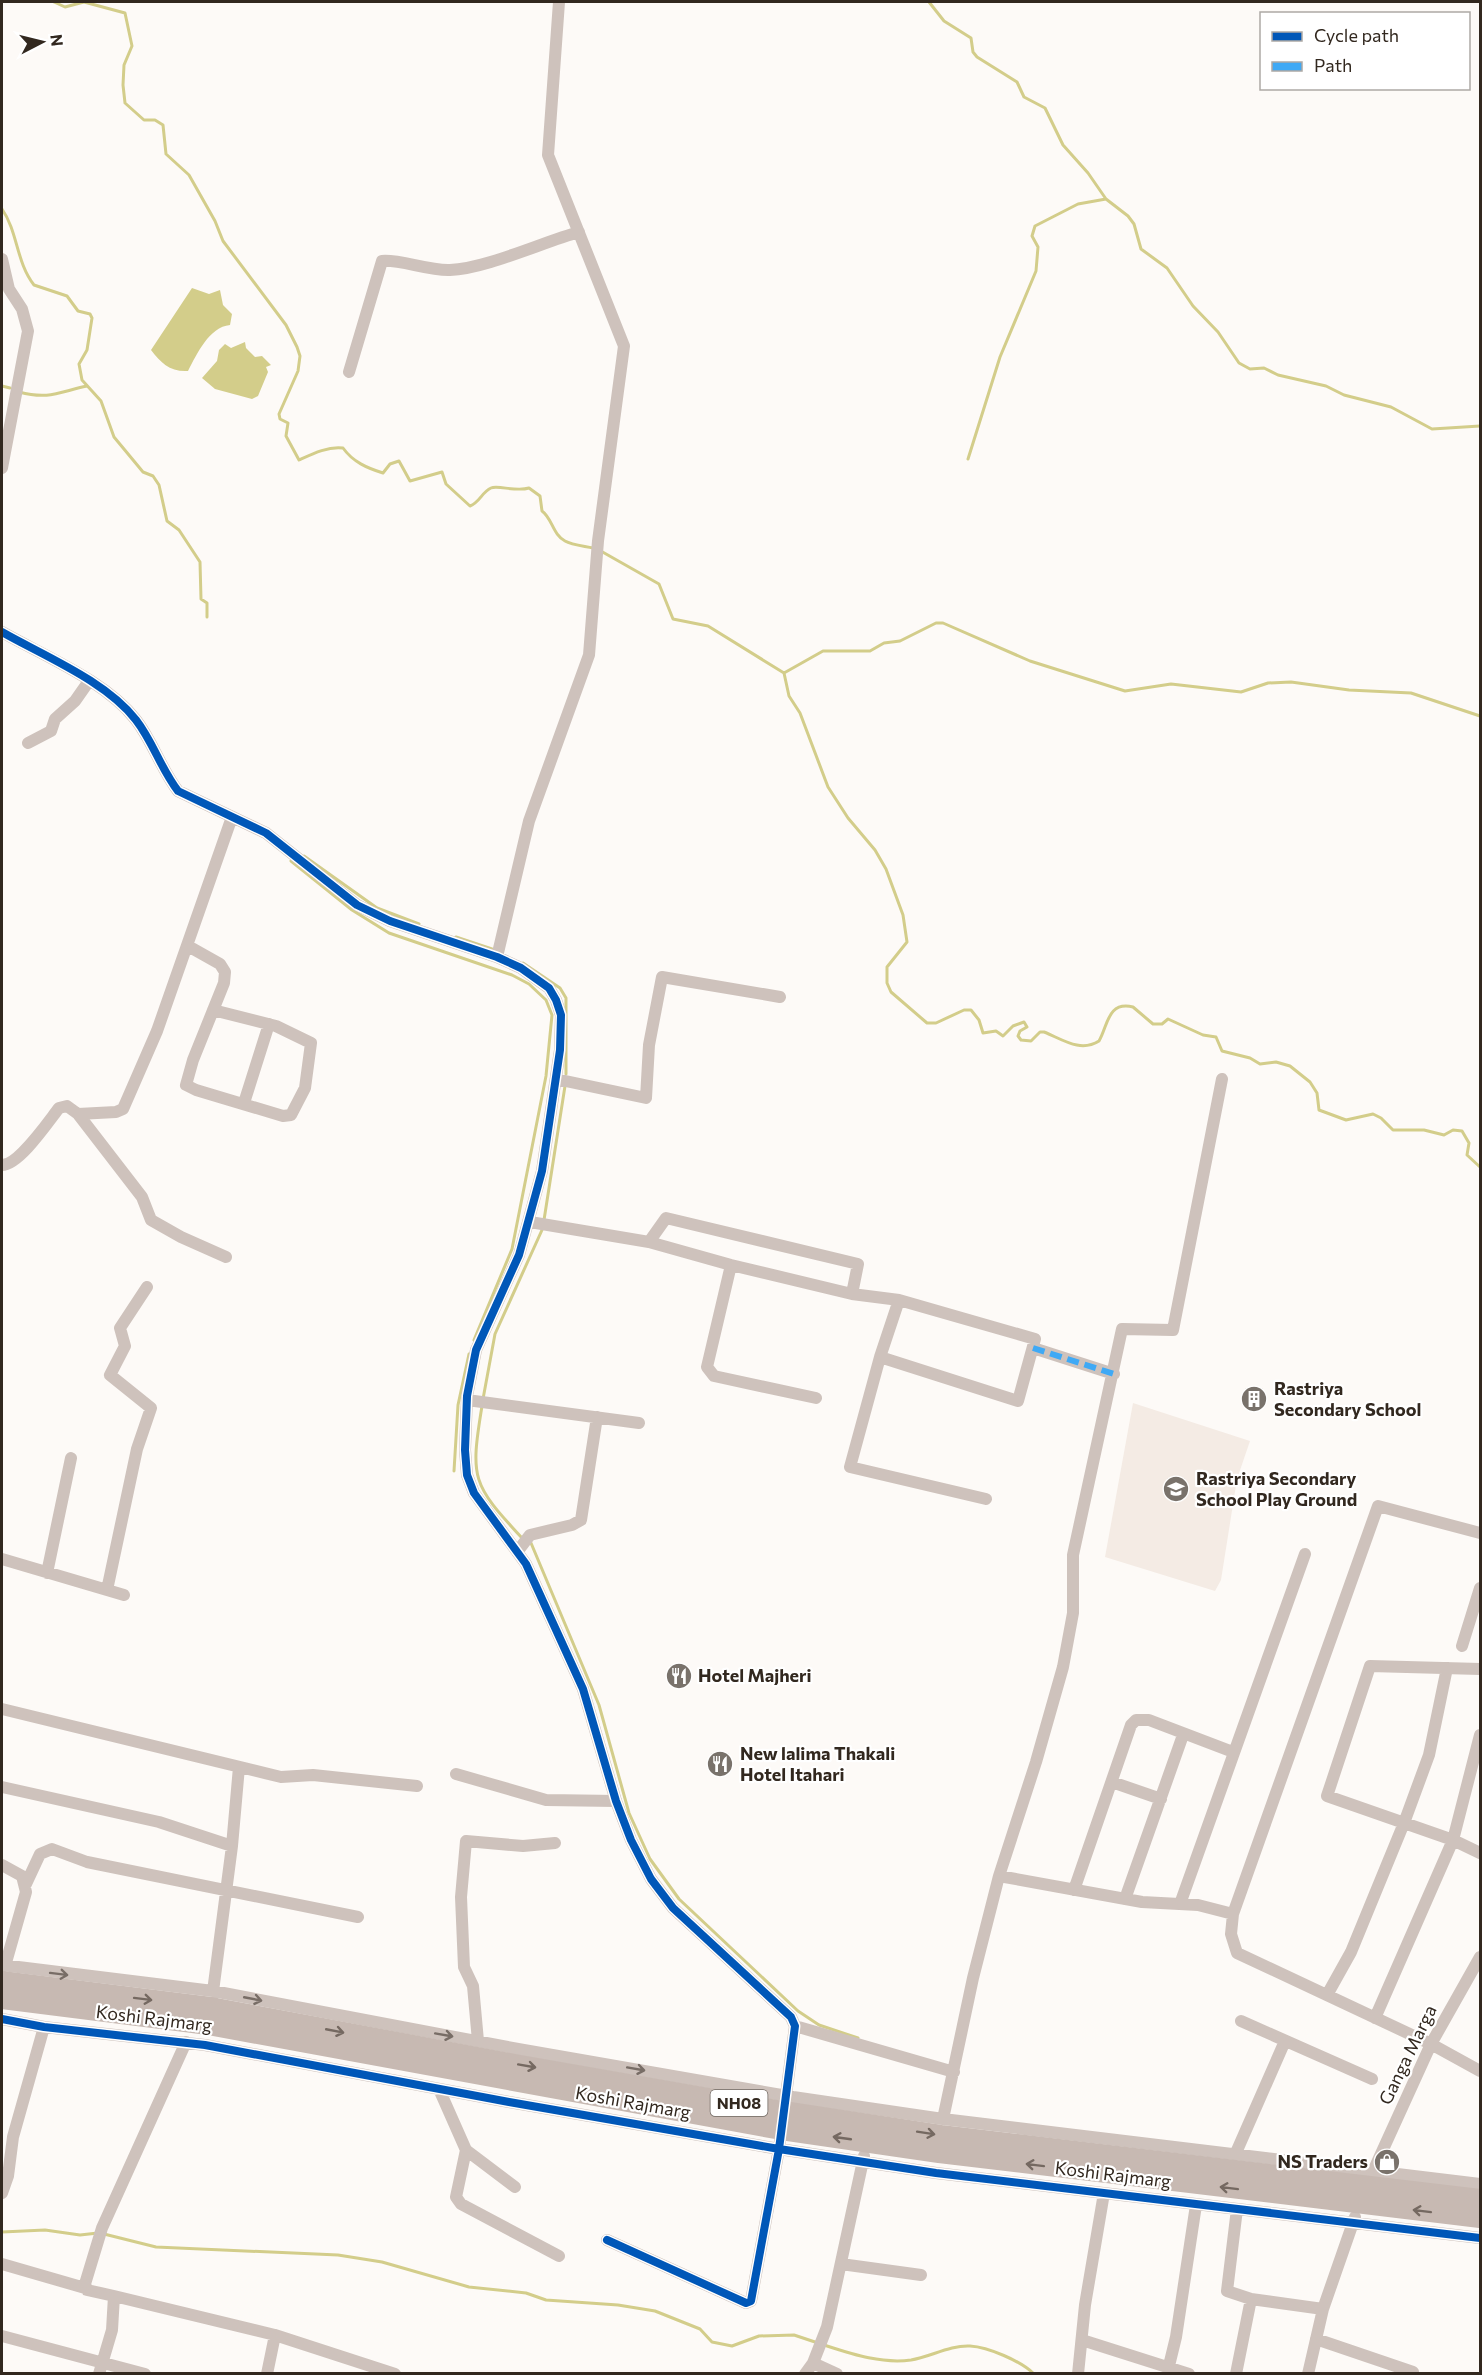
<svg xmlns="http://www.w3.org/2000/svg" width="1482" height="2375" font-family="Commissioner,sans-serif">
  <rect width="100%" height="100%" fill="#fdfaf7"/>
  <path fill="#f4ebe4" d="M1133,1403l117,38 -13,38 -16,101 -6,11 -110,-34z"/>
  <path fill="#d3cd8a" d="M192,288l17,6 11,-4 3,15 9,9 -2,11c-21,2 -33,29 -42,46 -18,1 -27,-8 -37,-21z
    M245,342l1,6 9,9 7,-1 9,9 -5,2 2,5 -10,24 -6,3 -37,-10 -13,-11 15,-17 2,-11 6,-6 6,4z"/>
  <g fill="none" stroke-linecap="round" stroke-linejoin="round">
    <path stroke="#d3cd8a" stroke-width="3" d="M54,2l11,5 19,-5 41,11 7,33 -8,19 -1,20 2,18 19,17h11l8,5 3,29 23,21 26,46 8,20 63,84 11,22 3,9 -2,15 -19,43 1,5 8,4 -2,13 13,24c13,-6 29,-14 44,-12 10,14 24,20 40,25l7,-9 9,-3 11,20 32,-9 4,12 24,22c10,-4 12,-14 21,-18 7,-3 25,4 38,0l11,8 2,15c10,7 11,24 23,30 7,4 19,5 28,7
      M929,2l15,19 27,17 2,14 4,5 40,25 7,15 21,11 18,37 25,28 18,26 22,17 6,8 7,25 26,19 26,38 25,26 21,31 11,6 14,-1 14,7 48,11 18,9 47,12 41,22 48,-3
      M2,209c16,23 14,53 32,76l33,11 11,15 12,3 2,4 -5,32 -8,14 3,16 19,21 13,36 29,35 10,4 6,9 8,36 12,9 21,32 1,37 6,4v14
      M2,386l8,2
      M19,392c30,8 40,0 68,-6
      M968,459l32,-102 36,-86 2,-24 -6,-11 3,-10 43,-22 28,-5
      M599,550l60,34 14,35 35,7 76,47 5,23 11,17 28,74 20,31 27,32 11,19 17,46 4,27 -20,25v16l4,9 36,31h9l28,-13h7l8,10 4,13 13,-2 7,5 10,-10 11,-4 3,5 -7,4 -2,5 3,4 10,1 9,-9h4c18,7 36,21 55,9 9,-15 8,-40 34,-34l20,17h9l6,-5 35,16 13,2 6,14 28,7 10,6 16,-2 14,4 20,16 7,11 2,17 27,10 27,-6 8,4 12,12h31l20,5 9,-5 9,1 7,12 -2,12 13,12
      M784,673l39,-22h47l14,-8 16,-2 36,-18h7l87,38 95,30 46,-7 70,8 27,-9 23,-1 58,8 62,3 69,23
      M304,856l73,52 42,16
      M291,861l61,49 37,23 123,42 17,9 17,16 6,15 -6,61 -34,173 -38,91
      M456,937l36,12
      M523,963l37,25 6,10v76
      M544,1220l21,-134
      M483,1399l12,-65 47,-104
      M482,1406c-12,73 -10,78 40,132
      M454,1471l4,-66 11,-51
      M531,1543l68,162 30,108 21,46 29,40 119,112 21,14 39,13
      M2,2232l43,-2 35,5 18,-2
      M104,2234l52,13 182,8 44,7 87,25 57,6 20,7 72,5 37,6 45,18 12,13 20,4 27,-10 35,-1 24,8
      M824,2345c28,9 57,19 87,15 19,-3 39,-15 59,-14 18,1 51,15 64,28"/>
    <path stroke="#cec2bc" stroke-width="12" d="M2,259l7,30 13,20 6,22 -26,137
      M349,372l33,-111c17,-2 47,10 68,9 35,-1 93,-28 129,-38
      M2,632c42,24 104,49 134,88 17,22 25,49 42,71l88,42 91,72 33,16 107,36 24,11 28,20 7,12 5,15 -1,35 -18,121 -23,84 -43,95 -9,46 -2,54 2,25 7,18 52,71 57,125 33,112 15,39 20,39 22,29 118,109 4,9 -16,123 -28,152 -5,2 -139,-63
      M28,743l23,-12 4,-12 20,-18 14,-20
      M188,946l32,18 5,8 -1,11 -31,77 -7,25 10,5 87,26 8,-1 14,-27 6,-45 -35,-17 -63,-16
      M497,957l32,-136 60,-166 9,-114 26,-195 -76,-191 11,-153
      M556,1079l90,19 3,-53 13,-68 118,20
      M244,1103l25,-79
      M78,1114l64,83 9,23 30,17 45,20
      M2,1165c17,0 46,-43 57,-57l8,-2 11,8 38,-2 7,-3 34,-78 75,-214
      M530,1222l119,20 17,-24 192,46 -6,30 -121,-29 -82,-23
      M731,1265l-24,102 7,9 102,22
      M852,1294l47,6 136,39 -17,62 -138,-44 19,-57
      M1033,1348l81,26
      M880,1357l-30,110 136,32
      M467,1400l172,23
      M1480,1533l-102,-27 -145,408 -2,20 6,19 194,91 49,27
      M517,1552l13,-17 42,-10 9,-5 16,-103
      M2,1559l122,36
      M47,1573l24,-115
      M107,1590l30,-141 14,-41 -41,-33 15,-29 -5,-18 27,-41
      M1462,1646l18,-58
      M1480,1669l-110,-3 -43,130 126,44 27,13
      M2,1709l279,68 32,-2 104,11
      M456,1774l90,26 70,1
      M1112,1782l49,17
      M2,1787l157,35 73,24
      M2,1865l20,11 4,16 -21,74
      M999,1876l143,26 56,3 35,9
      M26,1884l14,-30 12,-5 35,13 271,55
      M1074,1890l57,-165 5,-5h13l84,32
      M1125,1899l58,-164
      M1180,1904l125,-350
      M2,1965l211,26 305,58 275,48 150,22 537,65
      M1327,1995l24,-43 53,-129 25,-68 18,-87
      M212,1999l20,-153 7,-79
      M1375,2018l78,-178 27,-105
      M2,2019l42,8 161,18 304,57 270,47 157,24 544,65
      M1241,2021l131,58
      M795,2026l159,46
      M478,2041l-5,-55 -9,-19 -3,-70 5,-56 57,5 32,-3
      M439,2089l27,61 -10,47 5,7 98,52
      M943,2119l30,-141 26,-102 37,-114 27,-95 10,-54v-58l49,-226 51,1 49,-251
      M466,2150l49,37
      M1235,2155l50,-114
      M1370,2178l61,-134 49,-87
      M2,2193l6,-17 5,-39 31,-110
      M1237,2209l-10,82 24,8 72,10
      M2,2264l83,24
      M841,2264l80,11
      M114,2296l161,39 120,39
      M2,2336l143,38
      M1316,2339l97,33
      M1082,2340l107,34
      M813,2363l24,11
      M99,2374l13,-44 2,-34 -27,-6 -2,-6 17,-56 84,-186
      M267,2374l8,-39
      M805,2374l8,-11 14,-36 37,-171
      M1078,2374l7,-69 19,-112
      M1167,2374l9,-37 20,-132
      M1236,2374l15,-75
      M1308,2374l15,-65 32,-92"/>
    <path stroke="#c7b9b2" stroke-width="20" d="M2,1981l209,26 304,57 268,47 158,24 539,64
      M2,1999l206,26 573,105 158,23 541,65"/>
    <path stroke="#3fa9f5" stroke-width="6" stroke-dasharray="12 6" stroke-linecap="butt" d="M1033,1348l81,26"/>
    <g stroke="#fff" stroke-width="11">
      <path id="cycleway" d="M2,632c42,24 104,49 134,88 17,22 25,49 42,71l88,42 91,72 33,16 107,36 24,11 28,20 7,12 5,15 -1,35 -18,121 -23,84 -43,95 -9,46 -2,54 2,25 7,18 52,71 57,125 33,112 15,39 20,39 22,29 118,109 4,9 -16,123 -28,152 -5,2 -139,-63
        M2,2019l42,8 161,18 304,57 270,47 157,24 544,65"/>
    </g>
    <use href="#cycleway" stroke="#0057b8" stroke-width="8"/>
  </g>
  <defs><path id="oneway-shaft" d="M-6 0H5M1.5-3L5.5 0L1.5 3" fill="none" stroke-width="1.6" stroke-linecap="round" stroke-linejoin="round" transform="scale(1.5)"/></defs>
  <g stroke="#786d66">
    <use href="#oneway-shaft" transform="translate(59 1974) rotate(7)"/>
    <use href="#oneway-shaft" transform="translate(253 1999) rotate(11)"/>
    <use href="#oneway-shaft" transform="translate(444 2035) rotate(10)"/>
    <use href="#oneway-shaft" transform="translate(636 2069) rotate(10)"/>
  </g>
  <g stroke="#756961">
    <use href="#oneway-shaft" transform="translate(143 1999) rotate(7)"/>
    <use href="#oneway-shaft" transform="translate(335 2031) rotate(11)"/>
    <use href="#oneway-shaft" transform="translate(527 2066) rotate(10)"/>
    <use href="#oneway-shaft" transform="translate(926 2133) rotate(9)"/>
    <use href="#oneway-shaft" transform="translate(842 2138) rotate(-172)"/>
    <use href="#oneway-shaft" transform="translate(1035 2165) rotate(-173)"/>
    <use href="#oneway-shaft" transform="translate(1229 2188) rotate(-173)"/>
    <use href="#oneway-shaft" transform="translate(1422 2211) rotate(-173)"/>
  </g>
  <defs>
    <g id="building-disc" transform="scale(1.35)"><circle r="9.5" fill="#79726b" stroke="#fff"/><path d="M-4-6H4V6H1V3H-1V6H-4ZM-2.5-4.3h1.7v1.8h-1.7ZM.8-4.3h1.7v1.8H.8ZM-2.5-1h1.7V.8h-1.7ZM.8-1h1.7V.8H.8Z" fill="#fff"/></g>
    <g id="school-disc" transform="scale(1.35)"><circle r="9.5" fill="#79726b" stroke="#fff"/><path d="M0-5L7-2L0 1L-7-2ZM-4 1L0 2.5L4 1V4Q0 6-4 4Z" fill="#fff"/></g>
    <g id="restaurant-disc" transform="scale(1.35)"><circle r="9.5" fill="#79726b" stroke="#fff"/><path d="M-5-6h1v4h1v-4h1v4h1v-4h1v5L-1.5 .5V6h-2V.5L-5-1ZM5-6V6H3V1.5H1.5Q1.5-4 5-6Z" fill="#fff"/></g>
    <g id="shop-disc" transform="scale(1.35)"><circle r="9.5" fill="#79726b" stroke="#fff"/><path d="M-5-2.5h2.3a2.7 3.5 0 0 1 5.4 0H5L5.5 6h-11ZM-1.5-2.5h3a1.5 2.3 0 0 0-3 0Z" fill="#fff"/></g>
  </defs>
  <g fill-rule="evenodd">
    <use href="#building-disc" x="1254" y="1399"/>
    <use href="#school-disc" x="1176" y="1489"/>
    <use href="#restaurant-disc" x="679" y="1676"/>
    <use href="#restaurant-disc" x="720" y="1764"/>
    <use href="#shop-disc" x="1387" y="2162"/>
  </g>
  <g text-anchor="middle" stroke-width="4.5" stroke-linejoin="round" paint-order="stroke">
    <rect fill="#fff" stroke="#706862" stroke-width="1.5" x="710.5" y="2090" width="57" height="26" rx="4.5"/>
    <g font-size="16" font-weight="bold" fill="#32281f">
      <text x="739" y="2109">NH08</text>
    </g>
    <g font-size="18" font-weight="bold" fill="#32281f" stroke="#fff" text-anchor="start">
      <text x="1274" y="1395">Rastriya<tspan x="1274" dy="21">Secondary School</tspan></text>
      <text x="1196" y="1485">Rastriya Secondary<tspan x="1196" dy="21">School Play Ground</tspan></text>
      <text x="698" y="1682">Hotel Majheri</text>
      <text x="740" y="1760">New lalima Thakali<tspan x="740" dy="21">Hotel Itahari</tspan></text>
      <text x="1368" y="2168" text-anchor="end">NS Traders</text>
    </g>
    <g font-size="18" fill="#32281f" stroke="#fff">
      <text transform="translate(154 2019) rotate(7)" y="6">Koshi Rajmarg</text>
      <text transform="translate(1408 2055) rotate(-64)" y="6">Ganga Marga</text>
      <text transform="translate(633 2103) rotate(10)" y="6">Koshi Rajmarg</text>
      <text transform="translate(1113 2175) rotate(7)" y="6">Koshi Rajmarg</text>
    </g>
  </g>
  <rect width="1482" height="2375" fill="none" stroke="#32281f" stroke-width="6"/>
  <rect x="1260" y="12" width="210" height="78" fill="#ffffff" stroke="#ada9a5" stroke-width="1.5"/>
  <rect x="1272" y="32" width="30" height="9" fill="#0057b8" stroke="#ada9a5" stroke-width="1.5"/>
  <text x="1314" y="42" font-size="18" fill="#32281f">Cycle path</text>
  <rect x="1272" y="62" width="30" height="9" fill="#3fa9f5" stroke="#ada9a5" stroke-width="1.5"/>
  <text x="1314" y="72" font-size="18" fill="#32281f">Path</text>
  <g transform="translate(42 42) rotate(83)" stroke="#ffffff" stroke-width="4.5" paint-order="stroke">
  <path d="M0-4.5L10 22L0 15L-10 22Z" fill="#32281f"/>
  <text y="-9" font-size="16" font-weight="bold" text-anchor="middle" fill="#32281f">N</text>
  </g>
</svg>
